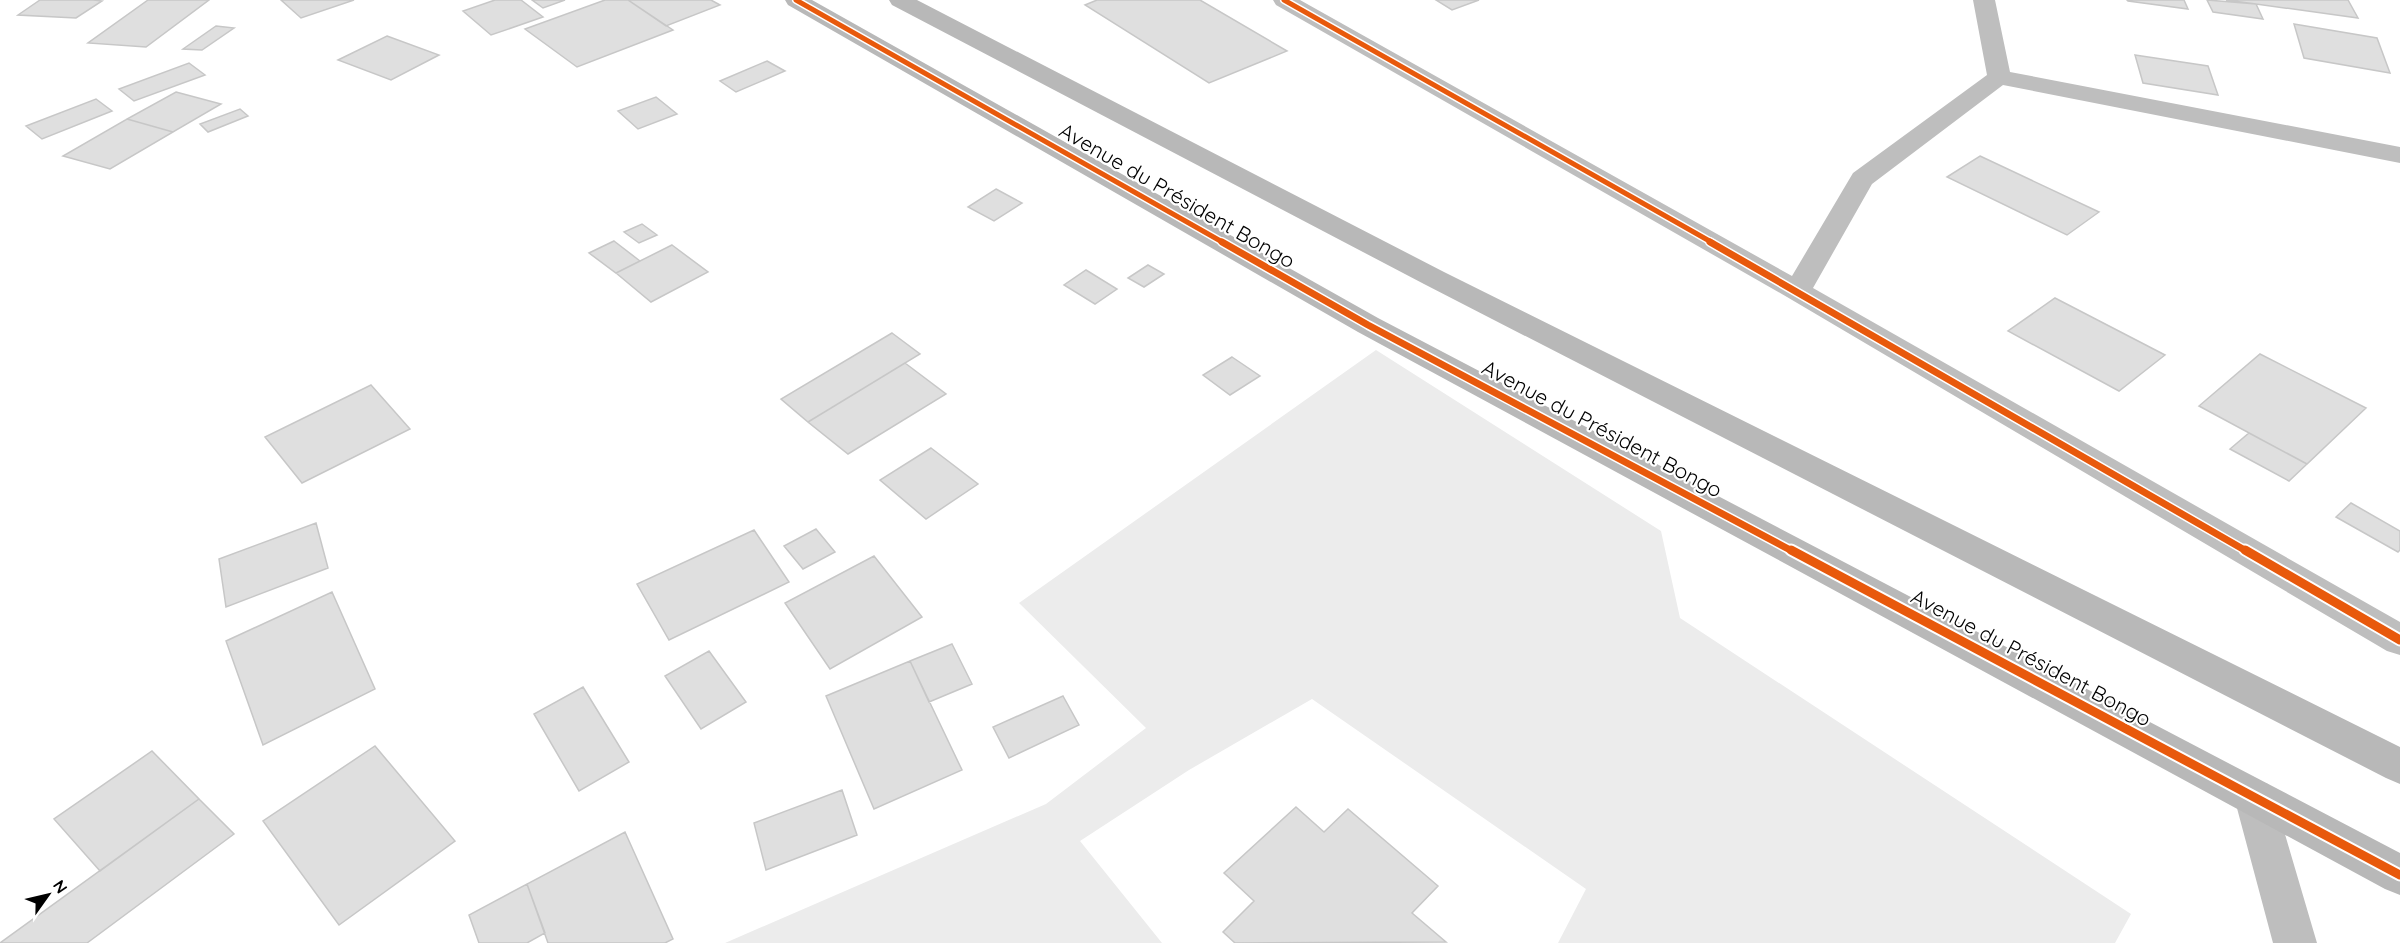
<svg xmlns="http://www.w3.org/2000/svg" width="2400" height="943" font-family="Quicksand,sans-serif">
  <rect width="100%" height="100%" fill="#fff"/>
  <path fill="#ececec" d="M1376,350l285,181 19,87 451,296 -16,29h-557l28,-54 -274,-190 -123,71 -109,71 82,102h-437l321,-139 100,-76 -127,-125z"/>
  <path fill="#dfdfdf" stroke="#c7c7c7" stroke-width="1.5" d="M40,0h53l9,1 -26,17 -58,-3z
    M148,0h61l-63,47 -58,-4z
    M281,0h73l-53,18z
    M495,0h26l22,17 -52,18 -28,-24z
    M532,0h33l-22,8z
    M605,0h23l45,30 -96,37 -52,-38z
    M628,0h83l9,5 -54,21z
    M1097,0h103l87,51 -78,32 -124,-78z
    M1436,0h43l-27,10z
    M2127,0h57l4,9 -60,-8z
    M2207,0l49,4 7,15 -50,-7z
    M2226,0h122l10,18 -102,-14z
    M2294,24l83,14 13,35 -86,-15z
    M216,26l18,2 -32,22 -19,-1z
    M387,36l52,19 -48,25 -53,-20z
    M2135,55l73,11 10,29 -75,-12z
    M767,61l18,10 -49,21 -16,-11z
    M189,63l16,12 -71,26 -15,-12z
    M176,92l45,12 -48,28 -46,-13z
    M656,97l21,17 -39,15 -20,-18z
    M96,99l16,12 -70,28 -16,-13z
    M240,109l8,7 -40,16 -8,-8z
    M127,119l46,13 -63,37 -47,-13z
    M1980,156l119,56 -32,23 -120,-58z
    M996,189l26,14 -28,18 -26,-14z
    M642,224l15,11 -18,8 -15,-11z
    M614,241l26,20 -24,12 -27,-20z
    M672,245l36,27 -57,30 -35,-29z
    M1148,265l16,9 -20,13 -16,-9z
    M1086,270l31,19 -22,15 -31,-19z
    M2055,298l110,57 -46,36 -111,-60z
    M892,333l28,21 -112,68 -27,-23z
    M2260,354l106,54 -59,56 -108,-58z
    M1232,357l28,19 -30,19 -27,-20z
    M905,363l41,31 -98,60 -40,-32z
    M371,385l39,44 -108,54 -37,-46z
    M2249,433l58,31 -18,17 -59,-32z
    M931,448l47,36 -52,35 -46,-39z
    M2351,503l49,28v19l-2,2 -62,-35z
    M316,523l12,45 -102,39 -7,-48z
    M816,529l19,23 -32,17 -19,-23z
    M754,530l35,52 -120,58 -32,-56z
    M874,556l48,61 -92,52 -45,-66z
    M332,592l43,97 -112,56 -37,-104z
    M952,644l20,40 -43,18 -19,-41z
    M709,651l37,51 -45,27 -36,-53z
    M910,661l52,109 -88,39 -48,-113z
    M583,687l46,75 -50,29 -45,-77z
    M1063,696l16,29 -70,33 -16,-31z
    M375,746l80,95 -116,84 -76,-104z
    M152,751l47,48 -99,72 -46,-52z
    M842,790l15,45 -91,35 -12,-47z
    M199,799l35,35 -147,109h-87z
    M1296,807l28,25 24,-23 90,77 -26,27 34,29 -211,1 -12,-11 31,-31 -30,-28z
    M625,832l48,107 -8,4h-117l-21,-59z
    M527,884l18,49 -18,10h-48l-10,-28z"/>
  <g fill="none" stroke-linecap="round" stroke-linejoin="round">
    <path fill="#bebebe" fill-rule="evenodd" d="M1273,0h27l492,276 61,-103 134,-98 -14,-75h22l15,72 390,75v16l-397,-78 -131,99 -59,104 587,334v33l-13,-4 -600,-354 -511,-292z
      M2254,779l14,5 6,13 43,146h-44l-39,-146 6,-13z"/>
    <path fill="#b8b8b8" fill-rule="evenodd" d="M785,0h27l566,318 1022,535v42l-15,-6 -1027,-557 -570,-327z
      M889,0h28l527,272 956,475v37l-14,-6 -962,-494 -532,-279z"/>
    <g stroke="#fff" stroke-width="8">
      <path id="cycleway-far2" d="M796,0l428,243
        M1284,0l429,243"/>
    </g>
    <g stroke="#fff" stroke-width="10">
      <path id="cycleway-far1" d="M1222,242l146,83 426,227
        M1710,242l538,310"/>
    </g>
    <g stroke="#fff" stroke-width="13">
      <path id="cycleway" d="M1791,550l609,325
        M2245,550l155,90"/>
    </g>
    <use href="#cycleway-far2" stroke="#e8590c" stroke-width="5"/>
    <use href="#cycleway-far1" stroke="#e8590c" stroke-width="7"/>
    <use href="#cycleway" stroke="#e8590c" stroke-width="9"/>
  </g>
  <g text-anchor="middle" stroke-width="4.5" stroke-linejoin="round" paint-order="stroke">
    <g font-size="21" fill="#000" stroke="#fff">
      <text transform="translate(1177 196) rotate(30)" y="7">Avenue du Président Bongo</text>
      <text transform="translate(1602 429) rotate(28)" y="7">Avenue du Président Bongo</text>
      <text transform="translate(2031 658) rotate(28)" y="7">Avenue du Président Bongo</text>
    </g>
  </g>
  <g transform="translate(48 895) rotate(56)" stroke="#ffffff" stroke-width="4.5" paint-order="stroke">
  <path d="M0-4.5L10 22L0 15L-10 22Z" fill="#000000"/>
  <text y="-9" font-size="16" font-weight="bold" text-anchor="middle" fill="#000000">N</text>
  </g>
</svg>
